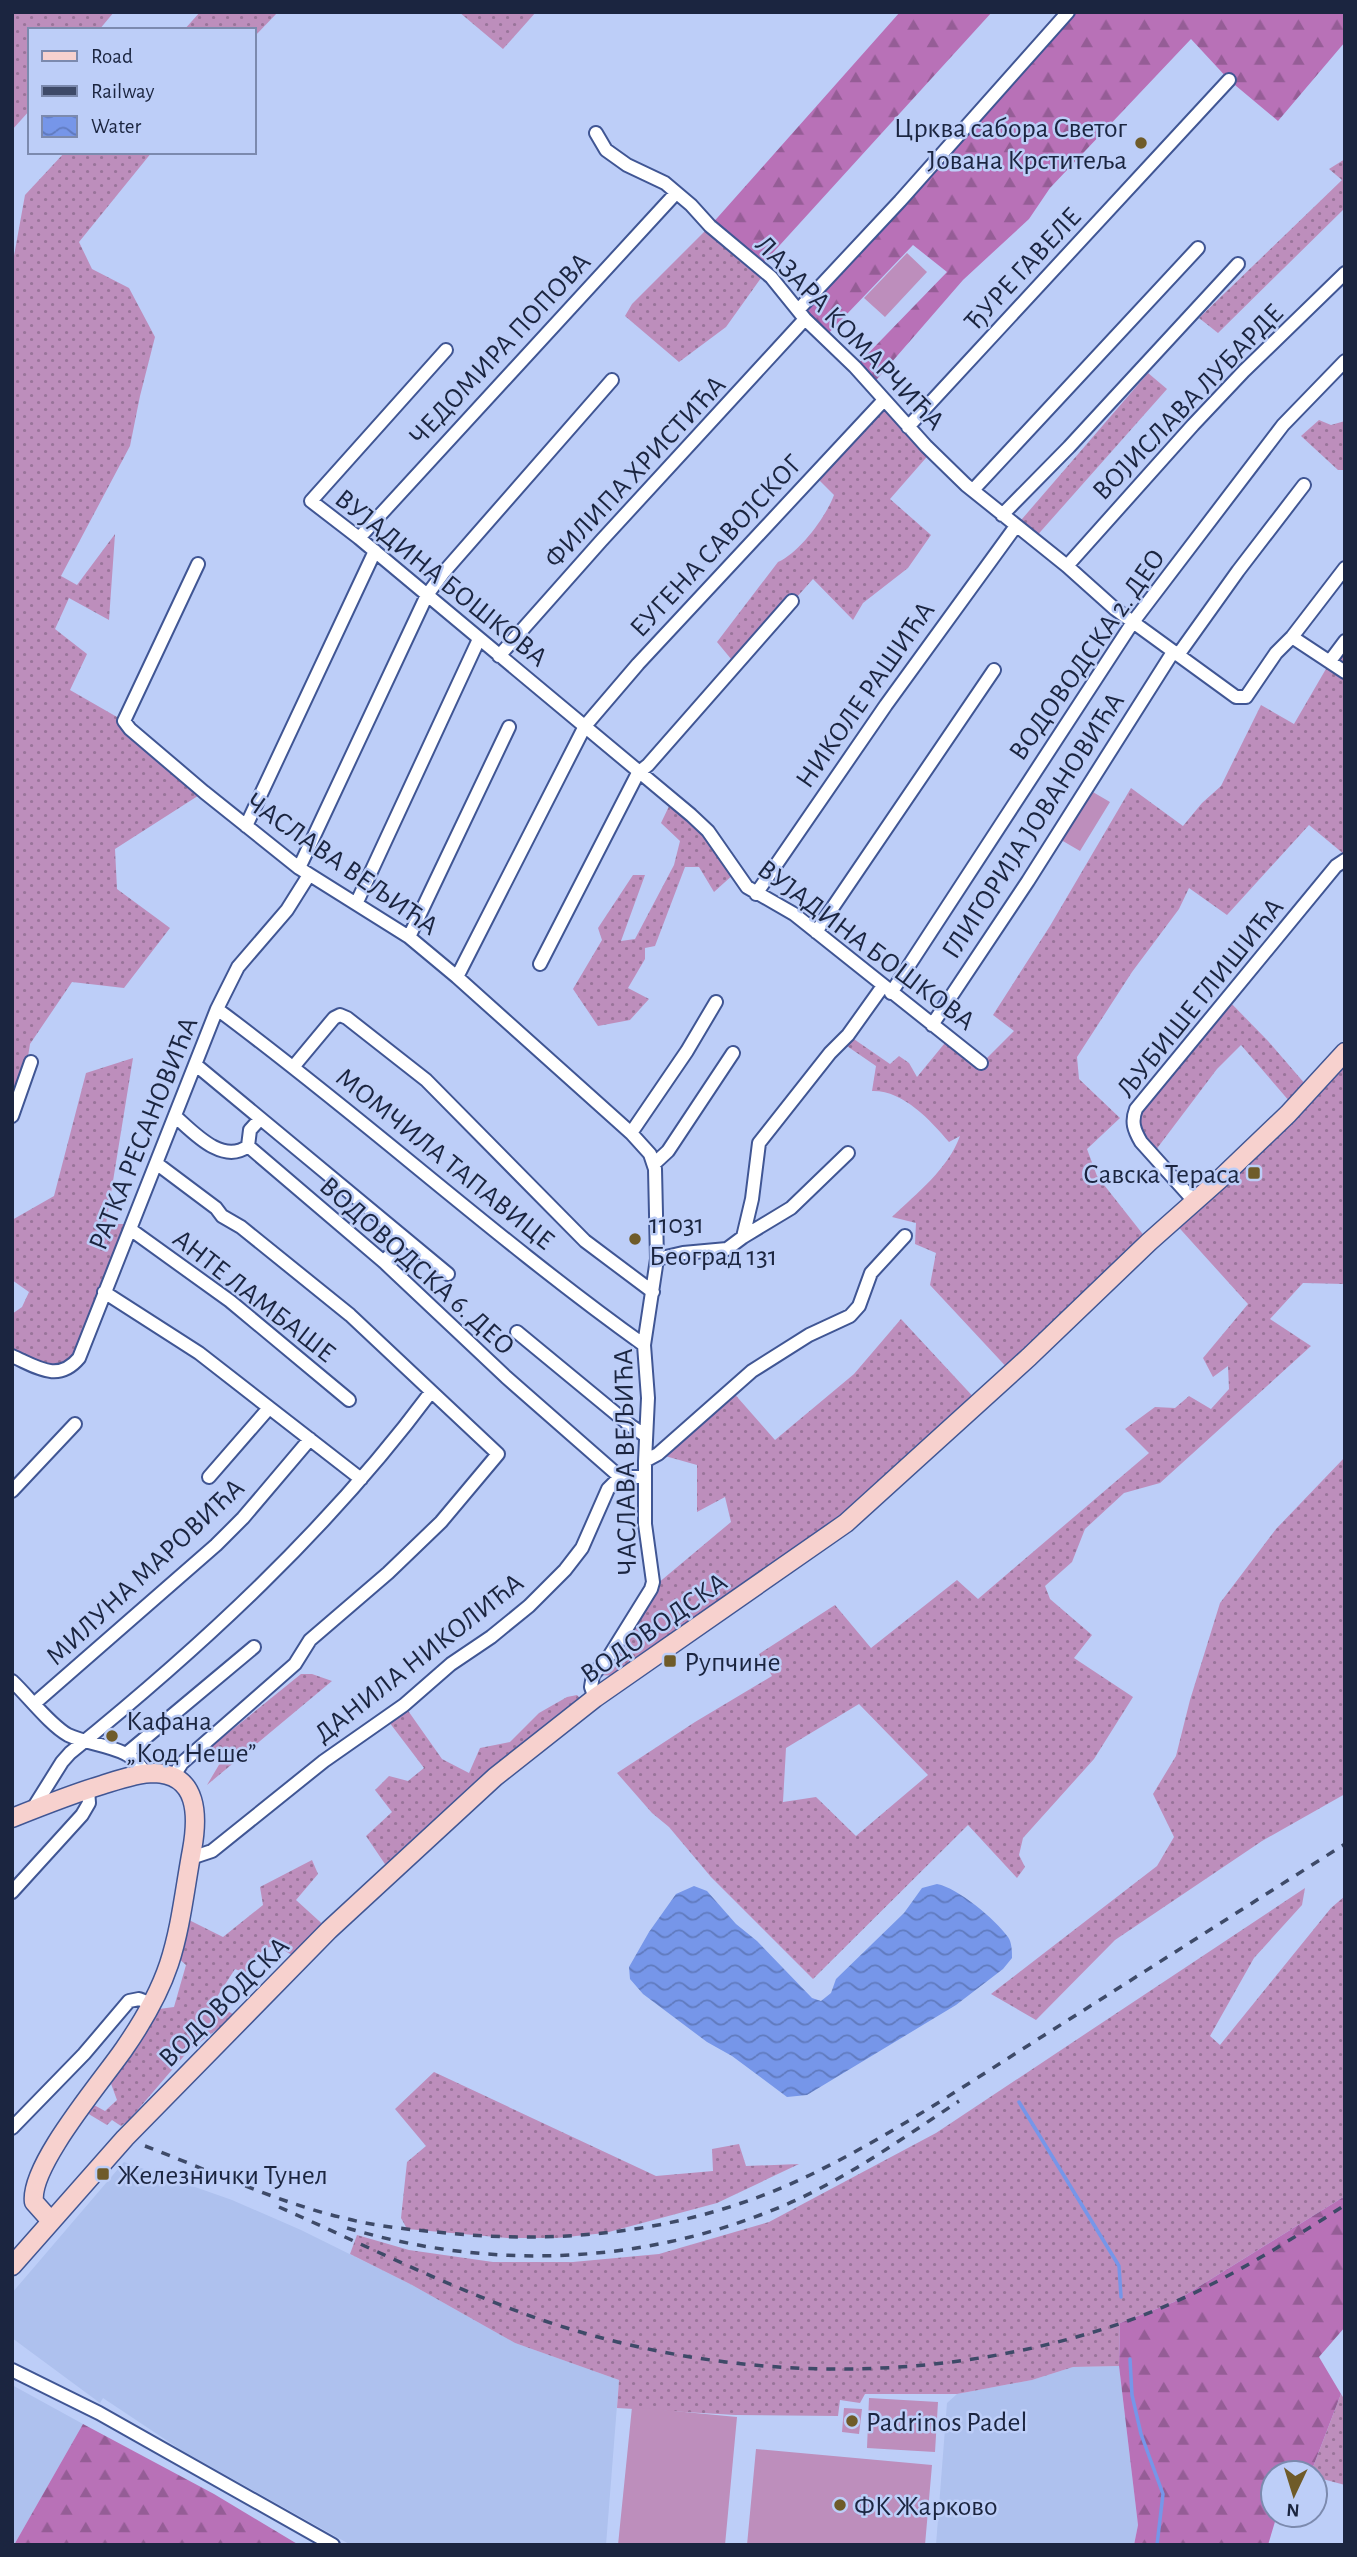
<svg xmlns="http://www.w3.org/2000/svg" width="1357" height="2557" font-family="'Alegreya Sans',sans-serif">
  <defs>
    <pattern id="grass-dots" width="8" height="8" patternUnits="userSpaceOnUse" patternTransform="scale(1.75)"><rect width="8" height="8" fill="#bd8ebc"/><path d="M2 2h.1M6 6h.1" fill="none" stroke="#99749a" stroke-width="1.8" stroke-linecap="round"/></pattern>
    <pattern id="forest-firs" width="22" height="20" patternUnits="userSpaceOnUse" patternTransform="scale(1.75)"><rect width="22" height="20" fill="#b871b7"/><path d="M5 1l3.5 6h-7zM16 11l3.5 6h-7z" fill="#955d96"/></pattern>
    <pattern id="water-waves" width="16" height="10" patternUnits="userSpaceOnUse" patternTransform="scale(1.75)"><rect width="16" height="10" fill="#7696e9"/><path d="M0 5q4-4 8 0t8 0" fill="none" stroke="#607abe"/></pattern>
  </defs>
  <rect width="100%" height="100%" fill="#bdcef8"/>
  <path fill="#aec1ee" d="M124,2162l108,38 69,30 111,55 103,58 104,37 -13,165h-255l-170,-95 -78,-52 -3,5 -88,-65v-45z
    M1119,2366l19,159 -4,20h-198l11,-142 10,-9 75,-14 41,-13z
    M12,2385l71,39 -69,121h-2z"/>
  <path fill="url(#grass-dots)" fill-rule="evenodd" d="M12,12h102l-15,18h-69v80l-18,20z
    M200,12h78l-24,25v-7h-70z
    M459,12h77l-33,37z
    M65,152h87l-73,90 13,27 37,19 26,49 -15,59 -10,50 -69,130 16,9 38,-51 -6,86 -40,-22 -14,31 32,25 -17,36 54,31 80,71 -89,57 2,40 53,39 -46,60 -52,-6 -42,62 -7,44 -11,28v-849l13,-72z
    M1345,159v49l-127,125 -19,-15 143,-138 -13,-11z
    M710,226l51,52 -35,49 -47,35 -54,-46 7,-12z
    M1148,373l19,16 -133,150 -18,-13z
    M884,400l48,51 -42,48 41,36 -23,33 -45,35 -10,17 -40,-41 -77,86 -19,-23 61,-80c21,-9 48,-45 56,-67l-21,-21z
    M1319,420l12,5 14,-4v49h-7l-37,-34z
    M1345,642v213l-36,-30 -82,90 -38,-27 -10,21 -47,63 -55,85 2,22 41,39 -33,31 10,27 52,66 -137,131 -82,-88 6,-32 -21,-9 1,-21 -24,-6c25,-24 56,-48 68,-81l-11,6c-19,-22 -46,-52 -77,-51l4,-25 -35,-24 7,-7 42,29 9,-8 10,7 8,14 32,-39 33,25 32,-32 -21,-16 57,-89 81,-138 52,38 19,-23 19,-17 40,-81 33,19 36,-62z
    M672,800l19,15 44,58 -21,19 -15,-25h-14l-30,79 -10,2v11l-17,29 21,11 -19,21 -32,6 -25,-37 29,-49 -4,-12 35,-53h12l-24,66 14,-2 39,-74 6,-24 -19,-18z
    M1226,998l42,43 38,44 -16,17 -49,-57 -24,24 -65,86 -11,-13 -5,-33z
    M1345,1052v232l-42,-1 -33,36 41,27 -151,137 -36,10 -39,36 -13,33 -27,24 5,13 42,36 -18,23 59,39 -39,62 -71,79 -4,17 6,12 -8,11 -49,-53 -155,154 -102,-102 -42,-50 -17,-14 -35,-40 78,-51 77,-46 -13,-22 76,-49 36,43 86,-68 21,19 171,-146 -24,-24 30,-22 20,1 14,-12 22,13 18,-20 -1,-23 -15,11 -10,-19 45,-54 -75,-83zM859,1704l69,71 -72,61 -40,-39 -33,5 3,-54z
    M133,1058l-27,166h22l20,-60 4,10 -73,184 -15,13 -52,-15v-42l10,-7 7,-15 -17,-12v-60l42,-24 32,-123z
    M901,1319l78,84 -70,64 -280,209 -36,-1 58,-86 80,-67 -6,-25 -28,15v-47l-39,-11 73,-64 44,50 79,-66z
    M1345,1457v337l-83,47 -147,99 -79,80 -45,-26 166,-128 17,-29 -21,-43 23,-38 14,-56 30,-97 56,-74z
    M301,1674h11l20,7 -125,104 16,-27 -16,-8z
    M577,1695l9,10 -195,168 -25,-37 26,-24 -17,-22 14,-14 19,5 16,-13 -38,-50 18,-13 38,54 27,14 11,-25 30,-6 29,-29 28,-16z
    M312,1860l6,14 -22,26 33,30 -29,30 -23,-14 -13,2 -19,25 -10,-4 -22,34 29,16 -15,16 -8,-7 -30,22 -60,70 -8,6 -9,-6 -5,5 -20,-12 5,-9 13,7 12,-11 -7,-19 49,-72 15,-2 12,-42 -8,-7 7,-40 38,19 40,-32 -3,-18z
    M1305,1888l-3,17 -48,53 -44,78 10,9 111,-137 14,-12v300l-171,106 -54,21 -1,43 -46,1 -41,13 -75,14h-92l-5,9 -20,-3 -2,16 -103,-1 -118,-7 2,-28 -104,-37 -103,-58 -62,-31 7,-19 52,15 84,12h80l86,-8 110,-32 167,-89z
    M434,2072l222,104 57,-5 -1,-22 27,-5 7,22 53,-2 -82,39 -112,30 -48,5h-50l-100,-9 -6,-11 6,-56 19,-16 -31,-37z
    M1341,2394l4,6v85l-30,-8v-4h-7l5,-6z"/>
  <path fill="url(#forest-firs)" d="M900,12h92l-233,256 -49,-42z
    M1068,12h277v30l-67,79 -49,-41 -38,-41 -141,149 -21,31 -66,61 -92,106 -16,-19 92,-95 -34,-27 -89,93 -25,-29z
    M1345,2196v131l-26,30 22,37 -28,73 -5,6h-35v42h4l-9,30h-134l4,-20 -19,-159 1,-43 54,-21z
    M83,2424l131,70 85,51h-285z"/>
  <path fill="#bd8ebc" d="M907,253l20,19 -42,45 -21,-19z
    M1086,788l24,14 -30,49 -24,-14z
    M869,2398l69,4 -3,50 -68,-4z
    M632,2407l105,10 -12,128h-107z
    M844,2408l18,1 -3,25 -17,-2z
    M756,2449l176,16 -7,80h-178z"/>
  <path fill="url(#water-waves)" d="M937,1884c21,4 58,35 71,53 4,6 4,14 4,21l-9,11 -47,36 -149,90 -20,2 -55,-41 -25,-14 -64,-48 -13,-15 -1,-12 20,-35 27,-38 18,-8 13,5 29,33 21,17 55,57 9,3 10,-8 5,-14 68,-66 18,-25z"/>
  <g fill="none" stroke-linecap="round" stroke-linejoin="round">
    <path stroke="#7696e9" stroke-width="3.5" d="M1019,2102l100,164 2,31
      M1130,2359l2,36 9,39 22,60 -6,51"/>
    <g stroke="#405694" stroke-width="16">
      <path id="street" d="M596,133l10,17 21,15 38,18 26,22 19,21 61,51 34,42 50,48 71,79 40,39 101,81 48,43 121,88h10l30,-44 16,-16 53,-69
        M799,309l101,-108 168,-189
        M446,350l-135,151 48,37 332,277 17,16 39,56 47,27 187,149
        M908,427l321,-347
        M973,490l225,-242
        M1002,515l67,-68 169,-183
        M359,538l317,-345
        M198,564l-74,157 6,8 74,63 95,76 110,69 48,40 174,156 19,21 5,15 2,90 -13,86 4,53 -3,63v63l8,58 -2,7 -41,66 -17,20 -2,12 4,11
        M1067,566l126,-141 51,-54 101,-98
        M1292,637l53,35
        M1178,655l60,-84 66,-86
        M499,656l102,-115 204,-222
        M1330,661l15,-20
        M246,826l129,-275
        M299,868l128,-273 17,-23 168,-192
        M756,894l130,-189 130,-179
        M357,902l122,-263
        M816,932l178,-262
        M409,937l100,-210
        M540,964l98,-191 10,-8 144,-164
        M457,977l128,-251 53,-62 246,-264
        M891,993l242,-371 150,-197 62,-64
        M217,1009c146,108 280,231 427,336
        M932,1025l96,-144 145,-229
        M196,1065l252,209
        M294,1066l40,-48 6,-3 7,3 79,62 159,161 68,51
        M12,1116l19,-54
        M176,1117c18,16 47,48 72,29l136,116 122,115 114,100
        M631,1133l56,-82 29,-49
        M248,1146l2,-16 10,-11
        M156,1163l60,45 6,8 19,11 109,88 148,139 -57,68 -53,51 -78,67 -15,24 -113,99 -9,14
        M654,1164l14,-13 65,-98
        M1194,1201l-53,-59c-7,-12 -10,-20 -5,-33l200,-243 9,-6
        M130,1229l100,72 119,99
        M743,1237l48,-29 57,-55
        M657,1259l26,-6 44,-4 16,-12 9,-38 7,-56 71,-90 18,-18 35,-49
        M384,1262l20,-24
        M104,1292l95,61 162,126
        M517,1332l114,94 15,10
        M12,1356c25,11 46,27 67,2l138,-349 21,-42 49,-57 22,-35
        M645,1461l13,-7 94,-83 57,-36 41,-19 9,-10 12,-33 34,-37
        M209,1477l60,-69
        M12,1491l63,-67
        M12,1681c16,15 38,44 56,54 25,12 65,10 77,39
        M35,1703l181,-158 27,-27 67,-79
        M126,1754l128,-107
        M32,1810l30,-48 8,-9c131,-106 260,-225 361,-361
        M191,1858l21,-7 112,-90 80,-56 47,-41 40,-27 38,-31 36,-36 17,-22 26,-59 12,-12h24
        M12,1892l70,-77 7,-12 -1,-13
        M12,2128l72,-74 45,-53 10,-2 13,5
        M12,2370l87,43 234,132"/>
    </g>
    <g stroke="#405694" stroke-width="21">
      <path id="secondary" d="M12,1818c30,-12 60,-24 90,-33 16,-5 35,-12 52,-12 45,1 44,44 38,77 -7,37 -11,78 -23,114 -10,30 -27,59 -45,85 -22,32 -95,117 -90,153l16,18
        M12,2266l113,-128 204,-208 166,-153 100,-79 251,-175 183,-166 120,-115 71,-63 68,-65 57,-62"/>
    </g>
    <use href="#street" stroke="#fff" stroke-width="12"/>
    <use href="#secondary" stroke="#f7d1ce" stroke-width="18"/>
    <path stroke="#3e4a68" stroke-width="3.5" stroke-dasharray="9 9" stroke-linecap="butt" d="M145,2146c63,24 134,57 199,72 30,8 61,11 92,14 129,14 256,0 374,-57 82,-40 157,-91 233,-139 101,-64 201,-128 302,-192
      M279,2207c88,39 175,83 266,114 186,62 388,65 574,3 80,-27 155,-73 226,-119
      M347,2228c145,43 298,37 438,-23 61,-26 118,-67 174,-104"/>
  </g>
  <g fill="#6f5b29" stroke="#bdcef8" stroke-width="2.5">
    <circle cx="1141" cy="143" r="7"/>
    <rect x="1247" y="1166" width="14" height="14" rx="3.5"/>
    <circle cx="635" cy="1239" r="7"/>
    <rect x="663" y="1654" width="14" height="14" rx="3.5"/>
    <circle cx="112" cy="1736" r="7"/>
    <rect x="96" y="2167" width="14" height="14" rx="3.5"/>
    <circle cx="852" cy="2421" r="7"/>
    <circle cx="840" cy="2505" r="7"/>
  </g>
  <g text-anchor="middle" stroke-width="5" stroke-linejoin="round" paint-order="stroke">
    <g font-size="28" fill="#1b2540" stroke="#bdcef8" text-anchor="start">
      <text x="1127" y="137" text-anchor="end">Црква сабора Светог<tspan x="1127" dy="32">Јована Крститеља</tspan></text>
      <text x="1240" y="1183" text-anchor="end">Савска Тераса</text>
      <text x="649" y="1233">11031<tspan x="649" dy="32">Београд 131</tspan></text>
      <text x="684" y="1671">Рупчине</text>
      <text x="126" y="1730">Кафана<tspan x="126" dy="32">„Код Неше”</tspan></text>
      <text x="117" y="2184">Железнички Тунел</text>
      <text x="866" y="2431">Padrinos Padel</text>
      <text x="854" y="2515">ФК Жарково</text>
    </g>
    <g font-size="28" fill="#1b2540" stroke="#bdcef8">
      <text transform="translate(1022 268) rotate(-47)" y="10">ЂУРЕ ГАВЕЛЕ</text>
      <text transform="translate(851 332) rotate(46)" y="10">ЛАЗАРА КОМАРЧИЋА</text>
      <text transform="translate(499 348) rotate(-47)" y="10">ЧЕДОМИРА ПОПОВА</text>
      <text transform="translate(1187 401) rotate(-46)" y="10">ВОЈИСЛАВА ЛУБАРДЕ</text>
      <text transform="translate(634 471) rotate(-47)" y="10">ФИЛИПА ХРИСТИЋА</text>
      <text transform="translate(715 545) rotate(-47)" y="10">ЕУГЕНА САВОЈСКОГ</text>
      <text transform="translate(442 577) rotate(39)" y="10">ВУЈАДИНА БОШКОВА</text>
      <text transform="translate(1086 654) rotate(-55)" y="10">ВОДОВОДСКА 2. ДЕО</text>
      <text transform="translate(864 694) rotate(-55)" y="10">НИКОЛЕ РАШИЋА</text>
      <text transform="translate(1032 825) rotate(-57)" y="10">ГЛИГОРИЈА ЈОВАНОВИЋА</text>
      <text transform="translate(343 863) rotate(35)" y="10">ЧАСЛАВА ВЕЉИЋА</text>
      <text transform="translate(867 944) rotate(37)" y="10">ВУЈАДИНА БОШКОВА</text>
      <text transform="translate(1199 997) rotate(-51)" y="10">ЉУБИШЕ ГЛИШИЋА</text>
      <text transform="translate(142 1133) rotate(-68)" y="10">РАТКА РЕСАНОВИЋА</text>
      <text transform="translate(446 1158) rotate(39)" y="10">МОМЧИЛА ТАПАВИЦЕ</text>
      <text transform="translate(418 1265) rotate(42)" y="10">ВОДОВОДСКА 6. ДЕО</text>
      <text transform="translate(255 1295) rotate(38)" y="10">АНТЕ ЛАМБАШЕ</text>
      <text transform="translate(624 1462) rotate(-91)" y="10">ЧАСЛАВА ВЕЉИЋА</text>
      <text transform="translate(144 1571) rotate(-43)" y="10">МИЛУНА МАРОВИЋА</text>
      <text transform="translate(653 1627) rotate(-35)" y="10">ВОДОВОДСКА</text>
      <text transform="translate(418 1657) rotate(-38)" y="10">ДАНИЛА НИКОЛИЋА</text>
      <text transform="translate(223 2001) rotate(-45)" y="10">ВОДОВОДСКА</text>
    </g>
  </g>
  <rect width="1357" height="2557" fill="none" stroke="#1b2540" stroke-width="28"/>
  <rect x="28" y="28" width="228" height="126" fill="#bdcef8" stroke="#7c8aae" stroke-width="2"/>
  <rect x="42" y="51" width="35" height="10" fill="#f7d1ce" stroke="#7c8aae" stroke-width="2"/>
  <text x="91" y="63" font-size="21" fill="#1b2540">Road</text>
  <rect x="42" y="86" width="35" height="10" fill="#3e4a68" stroke="#7c8aae" stroke-width="2"/>
  <text x="91" y="98" font-size="21" fill="#1b2540">Railway</text>
  <rect x="42" y="116" width="35" height="21" fill="url(#water-waves)" stroke="#7c8aae" stroke-width="2"/>
  <text x="91" y="133" font-size="21" fill="#1b2540">Water</text>
  <g transform="translate(1294 2494) rotate(184)"><circle r="33" fill="#bdcef8" stroke="#7c8aae" stroke-width="2"/>
  <path d="M0-5L12 26L0 18L-12 26Z" fill="#6f5b29"/>
  <text y="-10" font-size="19" font-weight="bold" text-anchor="middle" fill="#1b2540">N</text>
  </g>
</svg>
